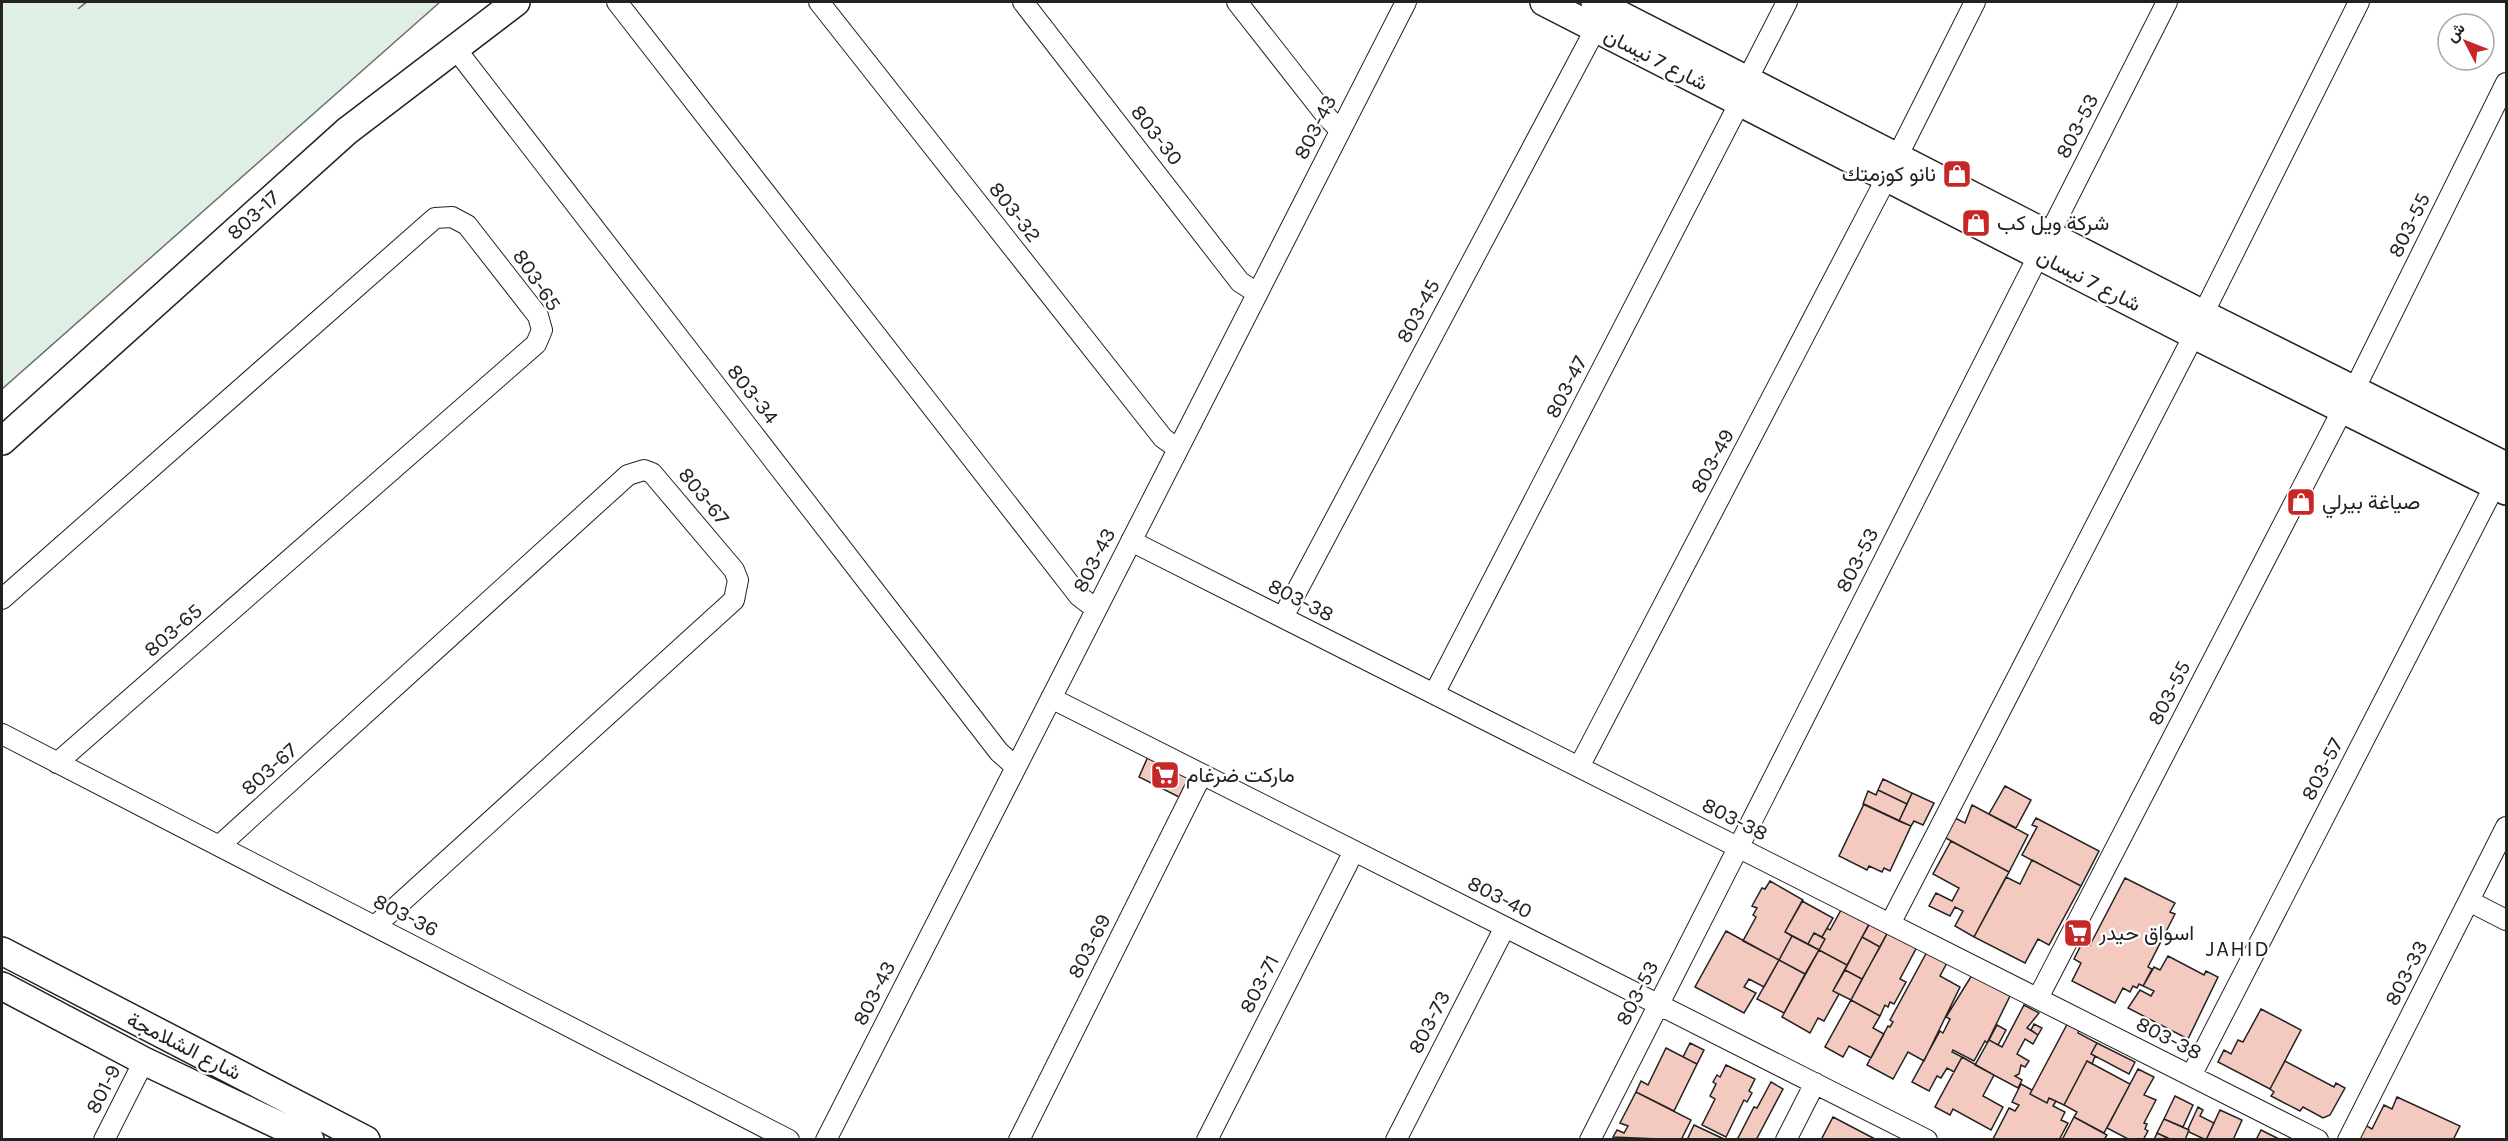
<svg xmlns="http://www.w3.org/2000/svg" width="2508" height="1141" font-family="Karla,Vazirmatn,sans-serif">
  <rect width="100%" height="100%" fill="#fff"/>
  <path fill="#e0efe3" stroke="#6f6f6f" stroke-width="1.5" d="M2,2h84l-8,7 9,-7h353l-438,387z"/>
  <path fill="#f3c9c0" stroke="#222" stroke-width="1.5" d="M1150,752l41,21 -12,24 -40,-20z
    M1883,779l29,14 -5,11 -29,-14z
    M2005,786l26,14 -15,28 -27,-14z
    M1878,790l29,14 -8,17 -36,-17 5,-13 8,4z
    M1912,793l22,10 -11,22 -9,-4 -3,5 -12,-5z
    M1864,804l47,22 -21,45 -6,-3 -2,4 -13,-6 -2,4 -28,-14z
    M1972,805l56,30 -19,37 -67,-36 11,-19 12,6z
    M2036,818l63,33 -18,35 -59,-31 15,-28 -5,-2z
    M1951,841l58,31 -35,65 -19,-11 8,-15 -8,-4 -5,9 -21,-10 7,-13 16,8 7,-13 -26,-14z
    M2032,860l49,26 -32,59 -11,-6 -13,24 -51,-26 32,-60 14,7z
    M2125,878l50,25 -5,9 5,2 -27,53 4,2 -9,17 -4,-2 -2,4 -4,-2 -3,6 -7,-4 -8,15 -43,-22 9,-18 -7,-4 9,-18 7,4z
    M1770,881l33,19 -18,32 7,4 -13,24 -36,-19 13,-24 -3,-2 4,-7 -5,-2 10,-18 3,1z
    M1802,901l31,17 -11,19 -8,-4 -6,11 -23,-12z
    M1841,910l28,14 -22,41 -28,-15 6,-11 -3,-2 5,-9 3,2z
    M1873,918l17,10 -10,19 -18,-10z
    M1890,928l29,15 -19,36 6,3 -12,22 -4,-2 -2,5 -3,-2 -5,11 -29,-16z
    M1726,931l53,29 -15,27 -15,-8 -5,8 12,6 -12,20 -49,-26z
    M1814,933l11,6 -6,11 -11,-6z
    M1792,936l27,14 -14,24 -26,-14z
    M1862,937l18,10 -18,32 -17,-9z
    M1819,950l28,15 -14,26 6,3 -15,27 -6,-3 -8,15 -28,-16z
    M1928,950l20,11 -8,15 20,11 -36,74 -16,-9 -15,27 -26,-14 21,-39 2,1 3,-5 -3,-2z
    M2168,956l36,19 2,-4 12,6 -30,62 -60,-31 12,-18 11,6 3,-5 -11,-5 11,-19 6,3z
    M1779,960l26,14 -21,39 -27,-14z
    M1845,970l17,9 -11,21 -18,-9z
    M1972,975l38,21 -23,47 -2,-2 -11,20 -21,-11 -1,2 10,5 -8,15 -7,-4 -6,10 -4,-2 -8,15 -17,-9 28,-51 3,2 7,-14 -4,-2z
    M1851,1000l29,16 -7,12 11,6 -13,24 -22,-12 -6,11 -18,-10z
    M2024,1005l15,8 -12,15 11,7 -5,9 -8,-5 -8,15 12,7 -4,6 -4,-2 -2,9 -4,2 7,4 -4,8 -43,-23 14,-25 13,7z
    M2261,1009l40,21 -31,59 -52,-27 6,-12 7,4 7,-14 5,2z
    M2071,1017l11,6 -4,10 19,10 -6,11 4,2 -3,8 -5,-3 -23,44 -15,-7 -2,5 -17,-9z
    M2034,1024l8,4 -4,7 -7,-5z
    M1997,1025l9,5 -8,15 -9,-5z
    M1690,1043l14,7 -7,14 -14,-7z
    M2097,1043l38,19 -6,12 -38,-20z
    M1666,1048l31,16 -23,47 -38,-19 5,-11 7,4z
    M1962,1057l32,18 -11,21 20,11 -12,23 -38,-21 -3,6 -15,-8z
    M2087,1061l43,23 -26,49 -30,-16 3,-5 -13,-7z
    M2285,1061l49,26 2,-4 9,5 -15,27 -7,3 -20,-11 -3,4 -29,-15 3,-4 -4,-3z
    M1726,1065l29,14 -6,12 3,2 -5,9 -3,-2 -18,37 -24,-12 13,-26 -5,-3 6,-12 -3,-2 4,-7 3,2z
    M2138,1069l16,8 -10,18 12,5 -12,23 3,1 -2,5 3,2 -5,9h-13l-23,-12z
    M1771,1082l12,7 -27,51h-19l17,-33 3,1z
    M2021,1084l11,6 -2,4 17,9 2,-5 7,3 -3,5 12,6 -4,8 7,3 -9,17 -66,-1 16,-31 6,3 4,-6 -7,-3z
    M1636,1092l55,28 -10,20 -68,-3 4,-7 7,3 4,-7 -8,-3z
    M2175,1096l18,9 -10,22 -19,-8z
    M2397,1097l63,29 -7,14h-95l7,-15 7,4 12,-24 8,4z
    M2198,1107l5,3 -3,6 14,7 -8,17 -17,-8 -1,-3z
    M2220,1110l22,10 -9,20h-27z
    M1833,1117l42,22v1h-54z
    M2074,1117l33,18 -3,5h-42z
    M2164,1119l25,11 -4,10h-14l-14,-7z
    M1694,1125l32,15h-39z
    M2261,1130l20,10h-25z
    M2157,1133l11,5v2h-14z"/>
  <g fill="none" stroke-linecap="round" stroke-linejoin="round">
    <g stroke="#222" stroke-width="22">
      <path id="street" d="M617,2l462,594 17,13
        M819,2l344,436 15,11
        M1023,2l217,280 17,11
        M1237,2l91,116 12,12
        M455,48l544,704 17,15
        M1747,80l40,-78
        M1897,157l78,-155
        M2203,314l156,-312
        M2354,390l152,-307
        M1131,541l1187,599
        M2,599l433,-381 17,-1 15,8 71,91 4,14 -6,14 -479,419
        M1283,617l313,-589
        M1434,694l306,-592
        M1051,698l876,442
        M2,734l787,406
        M1579,767l308,-590
        M219,846l409,-371 16,-5 8,3 82,97 4,10 -4,20 -359,326
        M2469,901l37,19
        M1890,924l304,-589
        M2038,998l305,-589
        M2191,1076l304,-591
        M104,1140l40,-79
        M826,1140l580,-1138
        M1019,1140l183,-366
        M1207,1140l147,-289
        M1396,1140l109,-213
        M1590,1140l577,-1138
        M1786,1140l29,-57
        M2348,1140l158,-313"/>
    </g>
    <g stroke="#222" stroke-width="30">
      <path id="secondary" d="M1544,2l650,333 312,156
        M1595,2l608,312 303,152
        M2,441l345,-310 169,-129
        M2,951l364,189
        M2,986l142,75 166,79"/>
    </g>
    <use href="#street" stroke="#fff" stroke-width="20"/>
    <use href="#secondary" stroke="#fff" stroke-width="27"/>
  </g>
  <defs>
    <g id="shop-square" transform="scale(1.5)"><rect x="-9" y="-9" width="18" height="18" rx="4" fill="#c62828" stroke="#fff"/><path d="M-5-2.5h2.3a2.7 3.5 0 0 1 5.4 0H5L5.5 6h-11ZM-1.5-2.5h3a1.5 2.3 0 0 0-3 0Z" fill="#fff"/></g>
    <g id="supermarket-square" transform="scale(1.5)"><rect x="-9" y="-9" width="18" height="18" rx="4" fill="#c62828" stroke="#fff"/><path d="M-6-5.5h2.5l.6 2H6L4.5 2H-2.5L-4.4-4H-6ZM-1.5 3.2a1.3 1.3 0 1 0 .1 0ZM3 3.2a1.3 1.3 0 1 0 .1 0Z" fill="#fff"/></g>
  </defs>
  <g fill-rule="evenodd">
    <use href="#shop-square" x="1957" y="174"/>
    <use href="#shop-square" x="1976" y="223"/>
    <use href="#shop-square" x="2301" y="502"/>
    <use href="#supermarket-square" x="1165" y="775"/>
    <use href="#supermarket-square" x="2078" y="933"/>
  </g>
  <g text-anchor="middle" stroke-width="4.5" stroke-linejoin="round" paint-order="stroke">
    <g font-size="21" fill="#222" stroke="#fff">
      <text transform="translate(1656 59) rotate(27)" y="7">شارع 7 نيسان</text>
      <text transform="translate(2077 126) rotate(-63)" y="7">803-53</text>
      <text transform="translate(1315 127) rotate(-63)" y="7">803-43</text>
      <text transform="translate(1157 135) rotate(52)" y="7">803-30</text>
      <text transform="translate(1015 212) rotate(52)" y="7">803-32</text>
      <text transform="translate(253 215) rotate(-42)" y="7">803-17</text>
      <text transform="translate(2409 225) rotate(-64)" y="7">803-55</text>
      <text transform="translate(537 280) rotate(56)" y="7">803-65</text>
      <text transform="translate(2089 280) rotate(27)" y="7">شارع 7 نيسان</text>
      <text transform="translate(1418 311) rotate(-62)" y="7">803-45</text>
      <text transform="translate(1566 387) rotate(-63)" y="7">803-47</text>
      <text transform="translate(753 394) rotate(52)" y="7">803-34</text>
      <text transform="translate(1712 461) rotate(-62)" y="7">803-49</text>
      <text transform="translate(704 496) rotate(51)" y="7">803-67</text>
      <text transform="translate(1094 560) rotate(-63)" y="7">803-43</text>
      <text transform="translate(1857 560) rotate(-63)" y="7">803-53</text>
      <text transform="translate(1301 600) rotate(27)" y="7">803-38</text>
      <text transform="translate(173 630) rotate(-41)" y="7">803-65</text>
      <text transform="translate(2169 693) rotate(-63)" y="7">803-55</text>
      <text transform="translate(269 769) rotate(-42)" y="7">803-67</text>
      <text transform="translate(2322 769) rotate(-63)" y="7">803-57</text>
      <text transform="translate(1735 819) rotate(27)" y="7">803-38</text>
      <text transform="translate(1500 897) rotate(27)" y="7">803-40</text>
      <text transform="translate(406 915) rotate(27)" y="7">803-36</text>
      <text transform="translate(1089 946) rotate(-63)" y="7">803-69</text>
      <text transform="translate(2406 973) rotate(-63)" y="7">803-33</text>
      <text transform="translate(1259 984) rotate(-63)" y="7">803-71</text>
      <text transform="translate(874 993) rotate(-63)" y="7">803-43</text>
      <text transform="translate(1637 993) rotate(-63)" y="7">803-53</text>
      <text transform="translate(1429 1022) rotate(-63)" y="7">803-73</text>
      <text transform="translate(2169 1038) rotate(27)" y="7">803-38</text>
      <text transform="translate(184 1046) rotate(27)" y="7">شارع الشلامجة</text>
      <text transform="translate(103 1089) rotate(-63)" y="7">801-9</text>
    </g>
    <g font-size="21" fill="#222" stroke="#fff" text-anchor="start">
      <text x="1936" y="181" text-anchor="end">نانو كوزمتك</text>
      <text x="1997" y="230">شركة ويل كب</text>
      <text x="2322" y="509">صياغة بيرلي</text>
      <text x="1186" y="782">ماركت ضرغام</text>
      <text x="2099" y="940">اسواق حيدر</text>
    </g>
    <g font-size="22" letter-spacing="1.5" fill="#222" stroke="#fff">
      <text x="2238" y="956">JAHID</text>
    </g>
  </g>
  <rect width="2508" height="1141" fill="none" stroke="#222222" stroke-width="6"/>
  <g transform="translate(2466 42) rotate(312)"><circle r="28" fill="#ffffff" stroke="#a7a7a7" stroke-width="1.5"/>
  <path d="M0-4.5L10 22L0 15L-10 22Z" fill="#c62828"/>
  <text y="-9" font-size="16" font-weight="bold" text-anchor="middle" fill="#222222">ش</text>
  </g>
</svg>
